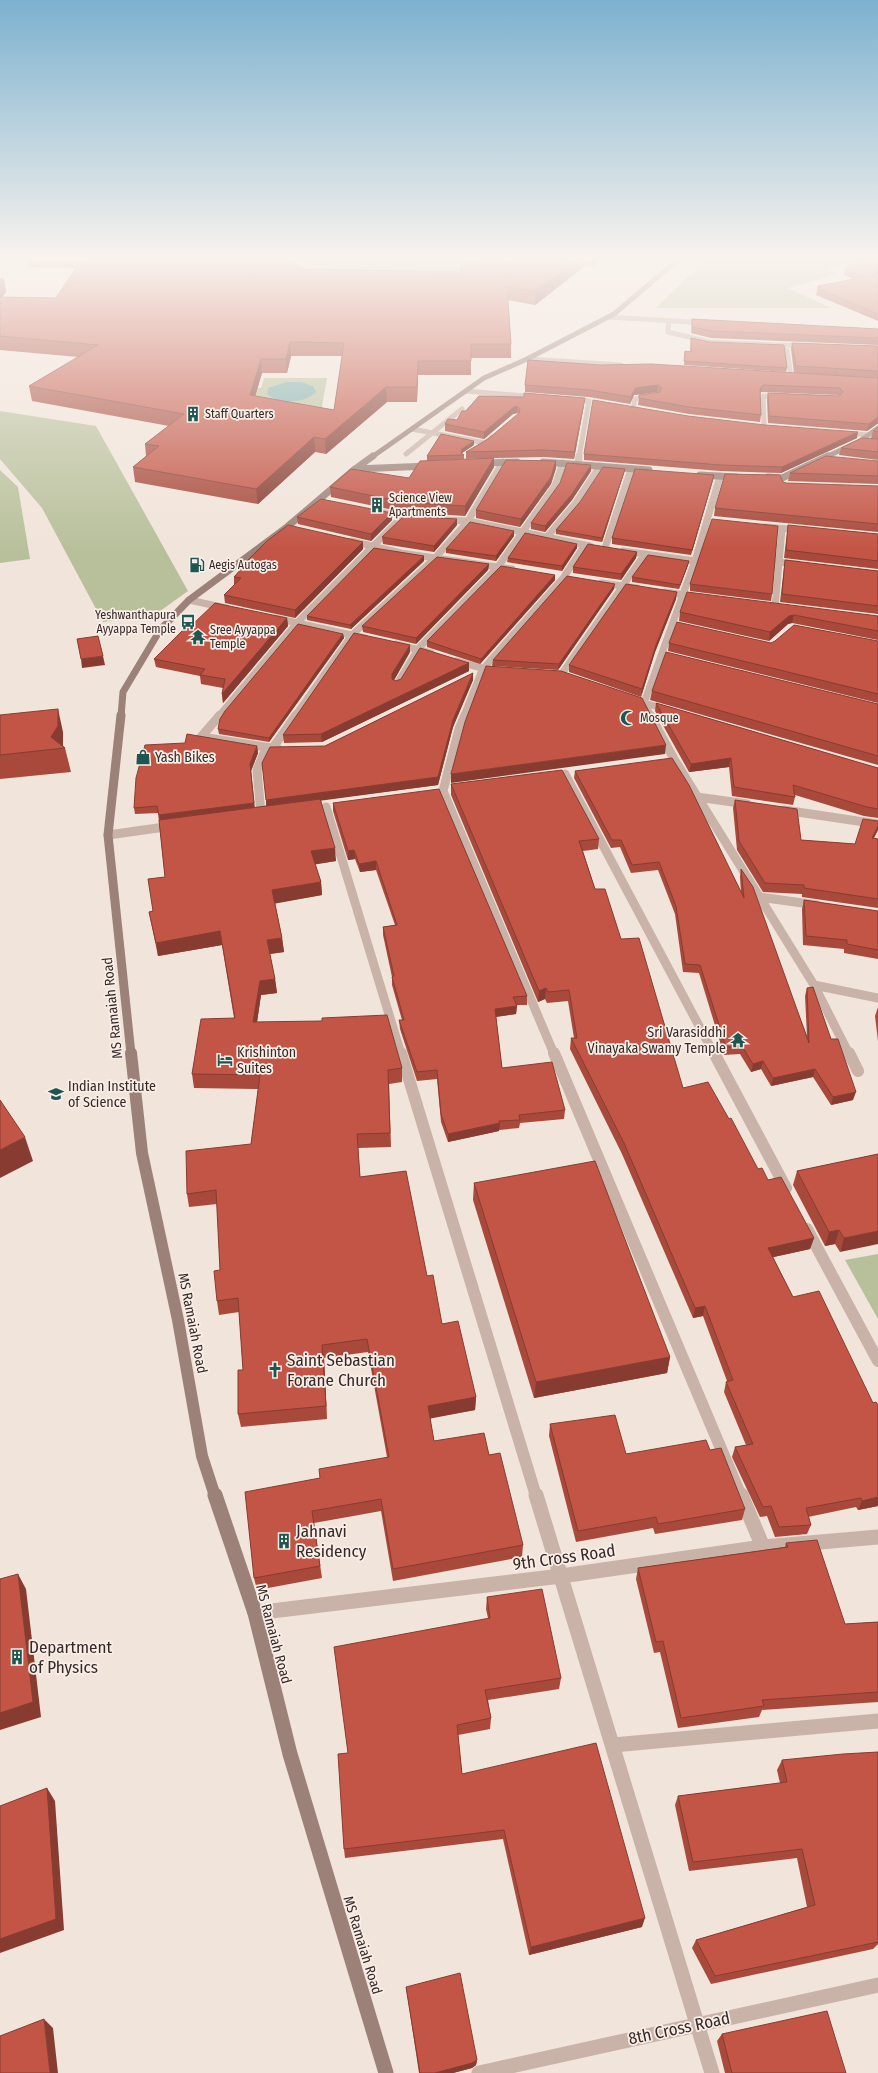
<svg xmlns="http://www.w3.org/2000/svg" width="878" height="2073" font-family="'Fira Sans Condensed',sans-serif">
  <rect width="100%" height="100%" fill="#f1e4da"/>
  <path fill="#b8c09b" d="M297,259h75l8,2 5,-2h110l-1,9 -88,12 -73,-1z
    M706,259h152l9,1 -41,8 11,6 -49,14 43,20h-175z
    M264,378h63l-6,34 -82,-15 -2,-9h24z
    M0,411l96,15 92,165 -32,23 -53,8 -61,-114 -42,-49z
    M0,470l18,17 12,72 -30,4z
    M878,1254v65l-33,-59z"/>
  <path fill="#7aada9" d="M286,382h15l12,4 3,6c-11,12 -37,12 -49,2l1,-6z"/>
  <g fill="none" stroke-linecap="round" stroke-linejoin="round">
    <path stroke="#c9b2a7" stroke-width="5" d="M608,317l98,6
      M669,321l-1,11 42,10 94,4
      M787,350l4,27
      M527,359l94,6
      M466,391l70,6
      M572,400l17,1 -10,56
      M633,409l2,-10 16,-2
      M764,427l-1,-31 17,1
      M412,429l73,14 7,-6
      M844,433l25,2
      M406,454l56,-45"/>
    <path stroke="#c9b2a7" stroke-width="7" d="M578,464l1,-8
      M379,512l37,6
      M444,520l24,1 122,25
      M765,527l36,3
      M547,537l29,-34 24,-37
      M351,541l50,12 111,16
      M605,548l26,-79
      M623,551l72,10
      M778,562l20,2
      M601,583l36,5
      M665,592l33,5
      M189,600l37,8
      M775,607l7,-78
      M275,618l90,20
      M396,644l35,9
      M456,661l33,9
      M561,675l84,-121
      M397,684l21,-35 80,-82 57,-81 8,-23
      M640,702l4,1 7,13
      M669,710l-25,-7 51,-142 25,-85
      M219,716l78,-93 105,-106
      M295,716l57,-81 84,-78 32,-36 35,-59
      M464,716l18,-46 82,-93 21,-32"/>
    <path stroke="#c9b2a7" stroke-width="9" d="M465,715l-6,14 -16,62 111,263
      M650,715l24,44 140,226 35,69
      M201,737l77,12
      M201,737l19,-22
      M272,749l24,-34
      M565,774l149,280
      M697,797l50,7
      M326,807l75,247
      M784,810l94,14
      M261,814l-4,-44 9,-22
      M108,835l64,-9
      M759,897l58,8
      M814,985l64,13"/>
    <path stroke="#c9b2a7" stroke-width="12" d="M401,1053l135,443
      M554,1053l187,443
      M714,1053l72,135
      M849,1053l9,18
      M807,1229l71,132"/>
    <path stroke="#c9b2a7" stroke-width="15" d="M536,1495l176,578
      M741,1495l22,52
      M255,1613l306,-37 202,-29 115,-10
      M613,1745l265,-24
      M479,2073l399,-88"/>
    <path stroke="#9c8178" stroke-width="5" d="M372,457l112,-79 43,-19 87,-45 65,-55
      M826,457l34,-16 18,-13"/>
    <path stroke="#9c8178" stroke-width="7" d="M543,462l106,8
      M481,463l36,-1
      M355,469l74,-3
      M700,475l36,2
      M768,477l14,1 46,-22
      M121,716l2,-24 37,-62 29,-30 98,-73 68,-58 18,-13"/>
    <path stroke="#9c8178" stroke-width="9" d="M121,715l-13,120 23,219"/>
    <path stroke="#9c8178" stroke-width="12" d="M131,1053l11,100 36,167 24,136 13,40"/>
    <path stroke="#9c8178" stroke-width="15" d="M215,1495l40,118 35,141 96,319"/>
  </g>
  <path fill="#a8493c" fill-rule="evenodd" d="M27,259h263l15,10 156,3 25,-13h116l-11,8 -6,-1 -50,39 -27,-5 3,44v14h-40v17h-53l-1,27h-30l-61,52 -11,-2 -57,52 -123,-22 -2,-15 13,-11 -1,-12 24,-18 -137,-25 -3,-15 49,-29 -78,-7v-71h4l2,13 -4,5 54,1 21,-30 -49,-1zM291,356h51l-8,54 -79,-14 7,-23h25z
    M878,259v62l-62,-26 2,-9 35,-7 -9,-4 1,-6z
    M692,319l186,10v16l-167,-7 -20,-5z
    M691,342l96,26 -1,4 -102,-7 1,-14 5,1z
    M792,343l86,3v32l-84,-5 -3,-24z
    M600,365l278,13v46h-1l-10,7 -99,-8 -1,-23 1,-7 71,3 -1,-1 -77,-3 -1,2 1,21 -1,7 -71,-8 -51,-9 1,-7 19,-5 -1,-1 -23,3 -4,9 -41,-7 -64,-5v-7z
    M479,396l105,9 -10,54 -30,-2 -50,1v9l-29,49 -62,-4 -72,-15 -1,-10 79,-9 70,-20 -13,1v-7l22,-13 30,-25 -1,-1 -4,1 -29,25 -39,-8v-7l12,-4z
    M688,416l169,22 -76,35 -61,-2 -136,-11v-6z
    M878,427v33l-39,-5 2,-7 30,-10 2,-7z
    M474,445l-12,8 2,2v4l-37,2v-5z
    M556,461v7l-5,16 -31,43 -44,-9v-8z
    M878,461v23l-90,-3 2,-8z
    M625,469l-1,4 -22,69 -46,-8v-4l24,-28z
    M591,471l-19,29 -27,32 -14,-3v-6z
    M713,480l-22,75 -79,-11v-6z
    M783,482l3,1 92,3v46l-164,-16 1,-8z
    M392,513v7l-21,21 -73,-17 -1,-7z
    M457,525l-23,27 -51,-8 -1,-7z
    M788,525l90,9v35l-94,-11 3,-25z
    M514,531v5l-18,25 -50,-8v-4z
    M577,544v4l-15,23 -55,-9 1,-4z
    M363,549l-68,69 -70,-15 -1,-8 11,-11h-1v-7l7,-7 -1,-2z
    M637,552l-1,6 -15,22 -48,-7v-6z
    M785,560l93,11v43l-98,-12 4,-34z
    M424,561l-73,68 -44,-9v-4z
    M689,561l-1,4 -9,24 -47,-7v-5z
    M489,564l-1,6 -72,74 -53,-12 -1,-6z
    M555,575v5l-75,84 -53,-17v-6z
    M690,584l82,10 -1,7 -81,-10z
    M614,589l-56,81 -66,-4 1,-6z
    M676,599l-21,53 -14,45 -72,-25v-7z
    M680,612l198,4v24l-86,-17 -4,1 -19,17 -90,-20z
    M287,618l1,8 -65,77 -1,-9 1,-6 -22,-4 -1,-8 -44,-9 -2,-8 37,-33z
    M343,634l1,4 -75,104 -50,-8 -1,-5z
    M878,641v62l-210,-52 1,-8h102z
    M410,652l-16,28 2,1 73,-18v8l-147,71 -38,1 -1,-8z
    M473,673v7l-20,47 -15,58 -117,15 15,61 -21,3 6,18 1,13 -47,8 7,35 2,14 -14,2 5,25 2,14 -16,2 -4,27 145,46v14l-13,2 2,63 -33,1 2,29 67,99 15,48 34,73 -1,13 -45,8 4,23 55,14 34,90 -1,12 -129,24 -12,-70 -67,12 8,55 -65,12 -3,-12 66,-100 67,-21 -19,-105 -44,6 3,61 -86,8 -3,-13 5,-44 -4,-58 -20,3 -2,-14 3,-31 -3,-66 -28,3 -2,-13 64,-50 7,-55 -64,-1 -2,-14 42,-56 -12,-73 -64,11 -9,-44 4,-1 12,-34 -7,-64 -23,1 -1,-6 123,-62 1,7 -7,18 3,37 12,-2v-6l59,-54z
    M652,691l226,13v61l-228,-65z
    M656,703l222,65v50l-14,-2 -69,-21v2l-2,8 -61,-9 -3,-29 -40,5 -34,-61z
    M0,715l63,17v14l2,2 6,24 -71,7z
    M575,771l166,121 -1,-15 1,-8 66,167 -2,-40 2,-8 24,51 22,61 -22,5 -18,-28 -42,9 -10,-17 -10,3 -11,-18 -16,1 -25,-82 -16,-1 -8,-58 -17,-44 -27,3 -11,-26 -9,1 -37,-70z
    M451,784l148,55 -1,10 -15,2 12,38 26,50 62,149 85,92 46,58 -4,11 -37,8 20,40 80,106 5,2v101l-20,4 -2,-3 -48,10 3,8 -4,9 -32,3 -8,-21 -7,1 -28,-60 3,-10 11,-2 -22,-53 2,-10 1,-1 -24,-65 -10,2 -71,-164 -52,-105 1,-11h3l-6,-37 -21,2 -2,-4 -7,3 -87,-207z
    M735,800l66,40 54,4 23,-14 -4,8 4,1v69l-76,-11v-3l-39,-2 -26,-42 -4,-42z
    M333,803l194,193v9h-10l-1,9 -20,3 6,51 63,42 -1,9 -44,4 -1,5 -20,2v1l-51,11 -7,-20 -4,-43 -20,2 -17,-52 -1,-9h3l-10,-35v-8l-9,-42v-8l12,-2 -19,-55 -16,2 -5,-13 -7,1 -15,-49z
    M804,900l74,11v48l-34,-6v-4l-41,-4 -1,-36z
    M878,1007v34l-3,-25z
    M878,1154l-38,98 -5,-8 -10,2 -32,-61 4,-14z
    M474,1183l196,174 -3,16 -133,25 -61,-198z
    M550,1424l76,30 84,-4 35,59 -3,11 -87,14 -2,-6 -77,14 -27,-106z
    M786,1543l59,81 33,-2v80l-116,8 -3,7 -81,11 -18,-76 -6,1 -18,-74 2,-11 147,-21z
    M487,1597l74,81 -2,11 -71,11 3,18 -1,11 -32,6 4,39 180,153 -113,28 -26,-116 -158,19 -1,-9 4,-96 140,-135 -2,-9z
    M878,1752v192l-5,5 -162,35 -19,-36 4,-8 111,-33 -10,-49 -108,13 -14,-66 3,-9 102,-13 -3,-13 5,-10z
    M406,1987l71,73 -1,5 -4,3 -19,5h-34z
    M722,2034l124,39h-121l-8,-32z"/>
  <path fill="#883c31" d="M579,259h7l-1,7 -50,39v-14z
    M592,259h10l-11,8z
    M878,270v5h-6z
    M4,279l2,13 -6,8v-17z
    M290,342l1,14 -4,17 -1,-14z
    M261,359l1,14 -11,37 -1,-15z
    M418,361v14l-1,27v-15z
    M658,385l-1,7 -23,3 -4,9 1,-7 4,-9z
    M763,385l-2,7 -2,4 1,-7z
    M386,387l1,15 -61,52 -1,-15z
    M585,398l-1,7 -10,54v-7z
    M517,406v7l-4,1 -29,25v-7l30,-25z
    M878,417l-1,7 -10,7 2,-7z
    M858,432l-1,6 -76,35 1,-6z
    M314,437l1,15 -57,52 -2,-15z
    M474,441v4l-12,8 -1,4 1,-8z
    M494,458v9l-29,49v-10z
    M556,461v7l-5,16 -31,43 1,-8z
    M591,465v6l-19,29 -27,32v-6z
    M625,469l-1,4 -22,69v-4z
    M714,475l-1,5 -22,75 1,-5z
    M392,513v7l-21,21v-7z
    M457,519v6l-23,27v-6z
    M514,531v5l-18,25v-5z
    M363,542v7l-68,69v-8z
    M577,544v4l-15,23v-5z
    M637,552l-1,6 -15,22v-6z
    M424,556v5l-73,68 -1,-4z
    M689,561l-1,4 -9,24 1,-4z
    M489,564l-1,6 -72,74v-6z
    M555,575v5l-75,84 1,-5z
    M615,584l-1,5 -56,81 1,-6z
    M677,592l-1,7 -21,53 -14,45 1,-8 14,-44z
    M794,615l-2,8 -4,1 -19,17 1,-9 19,-16z
    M287,618l1,8 -65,77 -1,-9z
    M343,634l1,4 -75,104v-4z
    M410,645v7l-17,30 -1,-8z
    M103,656l2,9 -23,3 -1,-9z
    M469,663v8l-147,71 -1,-8z
    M473,673v7l-20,47 -15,58 -172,23v-8l187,-80z
    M58,709l5,23v17l-12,-12z
    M666,745l-1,9 -214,29v-9z
    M257,746l1,7 -7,18 4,38 -95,13 -1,-7 91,-51z
    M731,758l-2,9 -40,5 2,-8z
    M878,826v4l-9,16 3,-8z
    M335,848l1,13 -24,4 -1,-14z
    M354,850l1,9 -7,1v-9z
    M376,861v9l-16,2 -1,-8z
    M321,882l1,13 -49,9 -1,-14z
    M220,931l2,14 -64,11 -2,-13z
    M282,938l2,14 -15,2 -2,-14z
    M275,979l2,14 -16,2 -6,41 -2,-14 7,-41z
    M546,988l-1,11 -7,3 1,-11z
    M517,1006l-1,8 -22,3 1,-8z
    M763,1061l-2,8 -10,3 2,-8z
    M815,1069l-2,8 -42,9 2,-8z
    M856,1092l-3,8 -22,5 2,-8z
    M500,1123l-1,8 -51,11v-8z
    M25,1137l8,24 -33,17v-28z
    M839,1230l-4,14 -10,2 4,-14z
    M878,1231v13l-38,8 4,-14z
    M814,1238l-4,11 -45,10 3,-11z
    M705,1306l-2,10 -10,2 2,-10z
    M322,1345l2,13 3,61 -1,-13z
    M670,1357l-3,16 -133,25 2,-16z
    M476,1397l-1,13 -47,9v-13z
    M878,1497v9l-20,4 4,-9z
    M18,1574l8,15 15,128 -41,13v-17z
    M47,1788l8,13 9,129 -64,23v-14z
    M645,1918l-3,9 -113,28 2,-8z
    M44,2019l9,9 5,45h-8z
    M477,2060l-1,5 -4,3 -19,5h-18z"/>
  <path fill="#c35546" stroke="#883c31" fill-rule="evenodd" d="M82,259h208l15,10 156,3 1,-9 24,-4h93l-44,32 -28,-4 4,57h-40v17h-53l-1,26h-31l-61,52 -11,-2 -58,52 -123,-22 26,-21 -14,-2 39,-30 -155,-28 69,-41 -98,-9v-39l56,1zM290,342l54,1 -10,67 -84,-15 11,-36h25z
    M855,259h23v11l-6,5 6,-1v40l-61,-26 4,-1 -3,-1 46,-9 -19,-8z
    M0,279h4l-4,4z
    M692,319l186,10v9l-167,-7 -19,-4z
    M691,338l19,4 74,3 3,23 -103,-7 1,-10 6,1z
    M792,343l86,3v25l-82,-5z
    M528,360l72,5 51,-1 227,14v39l-9,7 -100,-8 -1,-23 71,3 4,-4 -3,-4 -77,-3 -3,4 1,26 -72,-8 -50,-9v-3l21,-3 2,-4 -4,-3 -23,3 -4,9 -41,-7 -65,-5z
    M524,393l61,5 -11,54 -30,-2 -78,2 22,-13 31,-26 1,-4 -3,-3 -3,1 -30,25 -39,-8 3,-5 9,1 5,-9h4l13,-15 45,1z
    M593,400l95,16 77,9 93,7 -76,35 -61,-2 -137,-11z
    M878,427v5l-5,-1z
    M441,434l33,7 -12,8 -1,4 3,2 -37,1z
    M862,438l16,1v13l-37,-4z
    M826,456l52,5v15l-88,-3z
    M494,458l-29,48 -63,-4 -72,-15 21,-18 58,9 11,-17z
    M506,460l50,1 -5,16 -30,42 -45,-9z
    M567,463l24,2 -19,29 -27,32 -14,-3 29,-40z
    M603,467l22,2 -23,69 -46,-8 24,-28z
    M635,469l79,6 -22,75 -80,-12z
    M725,474l55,1 3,7 3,1 92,3v38l-163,-16z
    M321,499l71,14 -21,21 -74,-17z
    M404,516l53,3 -23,27 -52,-9z
    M712,519l66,7 -6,68 -82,-10z
    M470,522l44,9 -18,25 -50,-7z
    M288,525l75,17 -68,68 -71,-15 17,-17 -7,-1 8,-9h-2l27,-27z
    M788,525l90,9v27l-92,-11z
    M525,533l52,11 -15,22 -54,-8z
    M588,544l49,8 -16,22 -48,-7z
    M374,548l50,8 -74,69 -43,-9z
    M648,555l41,6 -9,24 -48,-8z
    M437,557l52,7 -73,74 -54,-12z
    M785,560l93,11v35l-96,-12z
    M501,566l54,9 -74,84 -54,-18z
    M567,576l48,8 -56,80 -66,-4z
    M626,584l51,8 -21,53 -14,44 -73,-24z
    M687,592l191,24v15l-84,-16 -5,1 -19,16 -90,-20z
    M215,603l72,15 -65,76 3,-15 -25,-4 5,-6 -51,-10 33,-33h4z
    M677,622l94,21 4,-2 19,-16 84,16v53l-209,-51z
    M298,624l45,10 -74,104 -51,-9 2,-10 5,-8z
    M354,633l56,12 -18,29v5l4,2 5,-2 19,-31 49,15 -148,71 -38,1z
    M98,636l5,20 -22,3 -4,-20z
    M666,652l212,52v52l-226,-65z
    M486,666l75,5 81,27 24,47 -215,29 14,-52z
    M473,673l-20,47 -15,57 -172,23 -4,-37 8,-16 55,-1z
    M656,703l222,65v41l-11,-2 -74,-22 2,12 -61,-10 -3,-29 -40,6z
    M58,709v17l-7,11 14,11 -65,7v-40z
    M187,734l70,12 -7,18 4,39 -95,12 -2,-9 -23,2 2,-30 9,-33 40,-2z
    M672,758l17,27 55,113 -3,-29 12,18 56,156 -2,-55 6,-1 18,52h7l18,53 -23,5 -18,-28 -42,9 -10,-17 -10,3 -11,-18 -16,1 -26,-82 -15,-1 -9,-58 -17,-44 -27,3 -11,-25h-9l-37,-69z
    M562,770l37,69 -20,2 16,48h10l16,50 18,-1 44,150 25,-6 21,37 2,-1 27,51 4,-1 6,12 13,-3 33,61 -46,10 25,49 26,-6 54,112 3,-1 2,3v92l-16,4 -1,-3 -55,10 5,17 -32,2 -8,-21 -8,1 -28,-60 18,-3 -27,-62 7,-2 -28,-74 -10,2 -71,-165 -53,-105h6l-8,-48 -21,2 -2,-4 -7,3 -88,-207z
    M439,789l88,207 -14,1 4,9 -22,3 7,59 50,-6 13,48 -46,5 1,5 -21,1 1,2 -52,11 -7,-20 -4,-44 -20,2 -18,-52h5l-12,-43 2,-1 -11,-49 14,-2 -21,-64 -17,3 -5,-14 -6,1 -15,-48z
    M320,799l15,49 -24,3 10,31 -49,8 10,48 -15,2 8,39 -15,2 -7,41 69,-1v-3l65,-3 15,53 -14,2 2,63 -33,1 3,43 46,-6 21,105 6,-1 9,49 16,-3 18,76 -48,9 6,35 50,-8 5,22 11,-2 23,92 -130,24 -12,-70 -69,12 8,55 -66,12 -9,-86 75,-14 -1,-9 70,-12 -22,-118 -45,6 4,61 -88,8v-44h5l-5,-72 -21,3 -3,-30 6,-1 -4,-80 -29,4 -1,-43 65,-7 9,-69 -68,-1 9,-55 34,-1 -15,-87 -64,12 -7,-31 4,-1 -5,-32 17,-2 -6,-57z
    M735,800l62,9 4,31 54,4 8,-25 15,2v5l-6,12 6,1v60l-74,-11v-3l-39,-2 -26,-42z
    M804,900l74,11v39l-31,-6v-4l-41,-4z
    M0,1100l25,37 -25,13z
    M878,1154v77l-34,7 -5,-8 -10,2 -32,-61z
    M595,1161l75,196 -134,25 -62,-199z
    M615,1415l11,39 80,-14 4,10 11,-2 24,61 -87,15 -2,-7 -78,14 -28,-107z
    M817,1540l28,84 33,-2v70l-116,8 2,6 -83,12 -18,-77 -7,1 -18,-74 150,-21 -2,-4z
    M18,1574l15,128 -33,11v-134z
    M542,1589l19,89 -76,12 6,28 -34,7 5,49 134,-31 49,175 -114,29 -27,-117 -160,19 -6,-95 10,-1 -14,-106 156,-29 -3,-21z
    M878,1752v190l-163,34 -19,-36 119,-35 -13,-56 -109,13 -15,-66 109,-14 -5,-22 61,-6z
    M47,1788l9,131 -56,20v-133z
    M460,1973l17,87 -5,3 -37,10h-15l-14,-86z
    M827,2011l19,62h-114l-10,-39z
    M44,2019l6,54h-50v-37z"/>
  <linearGradient id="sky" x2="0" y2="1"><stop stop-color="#7cb1cf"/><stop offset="0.47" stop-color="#f9f3ee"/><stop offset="1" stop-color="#f9f3ee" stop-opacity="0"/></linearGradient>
  <rect width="878" height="549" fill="url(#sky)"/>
  <defs>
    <g id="building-bare" transform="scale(1.2)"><path d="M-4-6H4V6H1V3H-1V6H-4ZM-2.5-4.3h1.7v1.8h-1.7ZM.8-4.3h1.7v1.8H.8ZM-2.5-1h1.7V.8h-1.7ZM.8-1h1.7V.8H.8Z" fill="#1e5652" stroke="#f9eee7" stroke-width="2.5" paint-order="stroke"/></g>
    <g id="fuel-bare" transform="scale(1.2)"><path d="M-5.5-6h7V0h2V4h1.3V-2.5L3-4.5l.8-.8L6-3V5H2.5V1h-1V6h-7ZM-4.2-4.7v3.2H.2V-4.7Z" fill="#1e5652" stroke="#f9eee7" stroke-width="2.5" paint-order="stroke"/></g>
    <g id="bus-bare" transform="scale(1.2)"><path d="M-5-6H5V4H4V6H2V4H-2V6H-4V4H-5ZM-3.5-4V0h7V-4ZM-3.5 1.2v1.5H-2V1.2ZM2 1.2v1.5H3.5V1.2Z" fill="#1e5652" stroke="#f9eee7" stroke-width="2.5" paint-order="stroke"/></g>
    <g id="temple-bare" transform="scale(1.2)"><path d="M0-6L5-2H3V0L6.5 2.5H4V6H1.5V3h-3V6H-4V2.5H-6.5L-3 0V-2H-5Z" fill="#1e5652" stroke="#f9eee7" stroke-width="2.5" paint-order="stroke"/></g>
    <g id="mosque-bare" transform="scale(1.2)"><path d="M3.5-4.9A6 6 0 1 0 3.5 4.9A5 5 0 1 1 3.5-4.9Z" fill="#1e5652" stroke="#f9eee7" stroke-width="2.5" paint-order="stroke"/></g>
    <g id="shop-bare" transform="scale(1.2)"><path d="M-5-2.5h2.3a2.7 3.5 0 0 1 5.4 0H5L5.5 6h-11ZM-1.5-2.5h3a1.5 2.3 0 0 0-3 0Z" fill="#1e5652" stroke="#f9eee7" stroke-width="2.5" paint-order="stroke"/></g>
    <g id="hotel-bare" transform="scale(1.2)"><path d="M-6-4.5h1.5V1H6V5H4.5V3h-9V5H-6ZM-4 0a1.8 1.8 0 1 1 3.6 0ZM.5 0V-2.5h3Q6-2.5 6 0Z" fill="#1e5652" stroke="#f9eee7" stroke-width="2.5" paint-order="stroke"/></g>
    <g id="university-bare" transform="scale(1.2)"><path d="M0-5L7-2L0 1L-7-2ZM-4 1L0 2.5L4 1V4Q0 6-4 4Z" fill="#1e5652" stroke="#f9eee7" stroke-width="2.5" paint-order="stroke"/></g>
    <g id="church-bare" transform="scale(1.2)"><path d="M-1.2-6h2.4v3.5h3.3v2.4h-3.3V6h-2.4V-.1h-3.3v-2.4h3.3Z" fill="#1e5652" stroke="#f9eee7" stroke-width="2.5" paint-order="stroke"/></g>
  </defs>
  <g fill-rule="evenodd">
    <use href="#building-bare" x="193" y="414"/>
    <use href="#building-bare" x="377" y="505"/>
    <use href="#fuel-bare" x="197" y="565"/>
    <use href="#bus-bare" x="188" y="622"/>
    <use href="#temple-bare" x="198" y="637"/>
    <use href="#mosque-bare" x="628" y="718"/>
    <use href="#shop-bare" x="143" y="757"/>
    <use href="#temple-bare" x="738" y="1040"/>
    <use href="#hotel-bare" x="225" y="1060"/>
    <use href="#university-bare" x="56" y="1094"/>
    <use href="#church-bare" x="275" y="1370"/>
    <use href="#building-bare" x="284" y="1541"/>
    <use href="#building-bare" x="17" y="1657"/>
  </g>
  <g text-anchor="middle" stroke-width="3.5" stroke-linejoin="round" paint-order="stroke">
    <g font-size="12" fill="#352a27" stroke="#f9eee7" text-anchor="start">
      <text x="205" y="418">Staff Quarters</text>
      <text x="389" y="502">Science View<tspan x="389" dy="14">Apartments</tspan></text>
      <text x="209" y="569">Aegis Autogas</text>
      <text x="176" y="619" text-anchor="end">Yeshwanthapura<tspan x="176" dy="14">Ayyappa Temple</tspan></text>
      <text x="210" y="634">Sree Ayyappa<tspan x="210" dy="14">Temple</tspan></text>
      <text x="640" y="722">Mosque</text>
    </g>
    <g font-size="14" fill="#352a27" stroke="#f9eee7" text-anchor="start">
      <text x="155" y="762">Yash Bikes</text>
      <text x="726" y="1037" text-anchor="end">Sri Varasiddhi<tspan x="726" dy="16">Vinayaka Swamy Temple</tspan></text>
      <text x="237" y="1057">Krishinton<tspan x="237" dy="16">Suites</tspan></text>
      <text x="68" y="1091">Indian Institute<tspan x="68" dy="16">of Science</tspan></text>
    </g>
    <g font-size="14" fill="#352a27" stroke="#f9eee7">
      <text transform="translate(112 1008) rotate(-96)" y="5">MS Ramaiah Road</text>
      <text transform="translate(193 1323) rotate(79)" y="5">MS Ramaiah Road</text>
      <text transform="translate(274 1634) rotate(75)" y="5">MS Ramaiah Road</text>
      <text transform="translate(363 1945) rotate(73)" y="5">MS Ramaiah Road</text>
    </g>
    <g font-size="17" fill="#352a27" stroke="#f9eee7" text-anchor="start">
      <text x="287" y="1366">Saint Sebastian<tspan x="287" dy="20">Forane Church</tspan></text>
      <text x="296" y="1537">Jahnavi<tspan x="296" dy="20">Residency</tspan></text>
      <text x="29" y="1653">Department<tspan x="29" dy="20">of Physics</tspan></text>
    </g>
    <g font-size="17" fill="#352a27" stroke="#f9eee7">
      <text transform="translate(564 1557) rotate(-8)" y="6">9th Cross Road</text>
      <text transform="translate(679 2028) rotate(-12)" y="6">8th Cross Road</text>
    </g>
  </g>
</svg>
